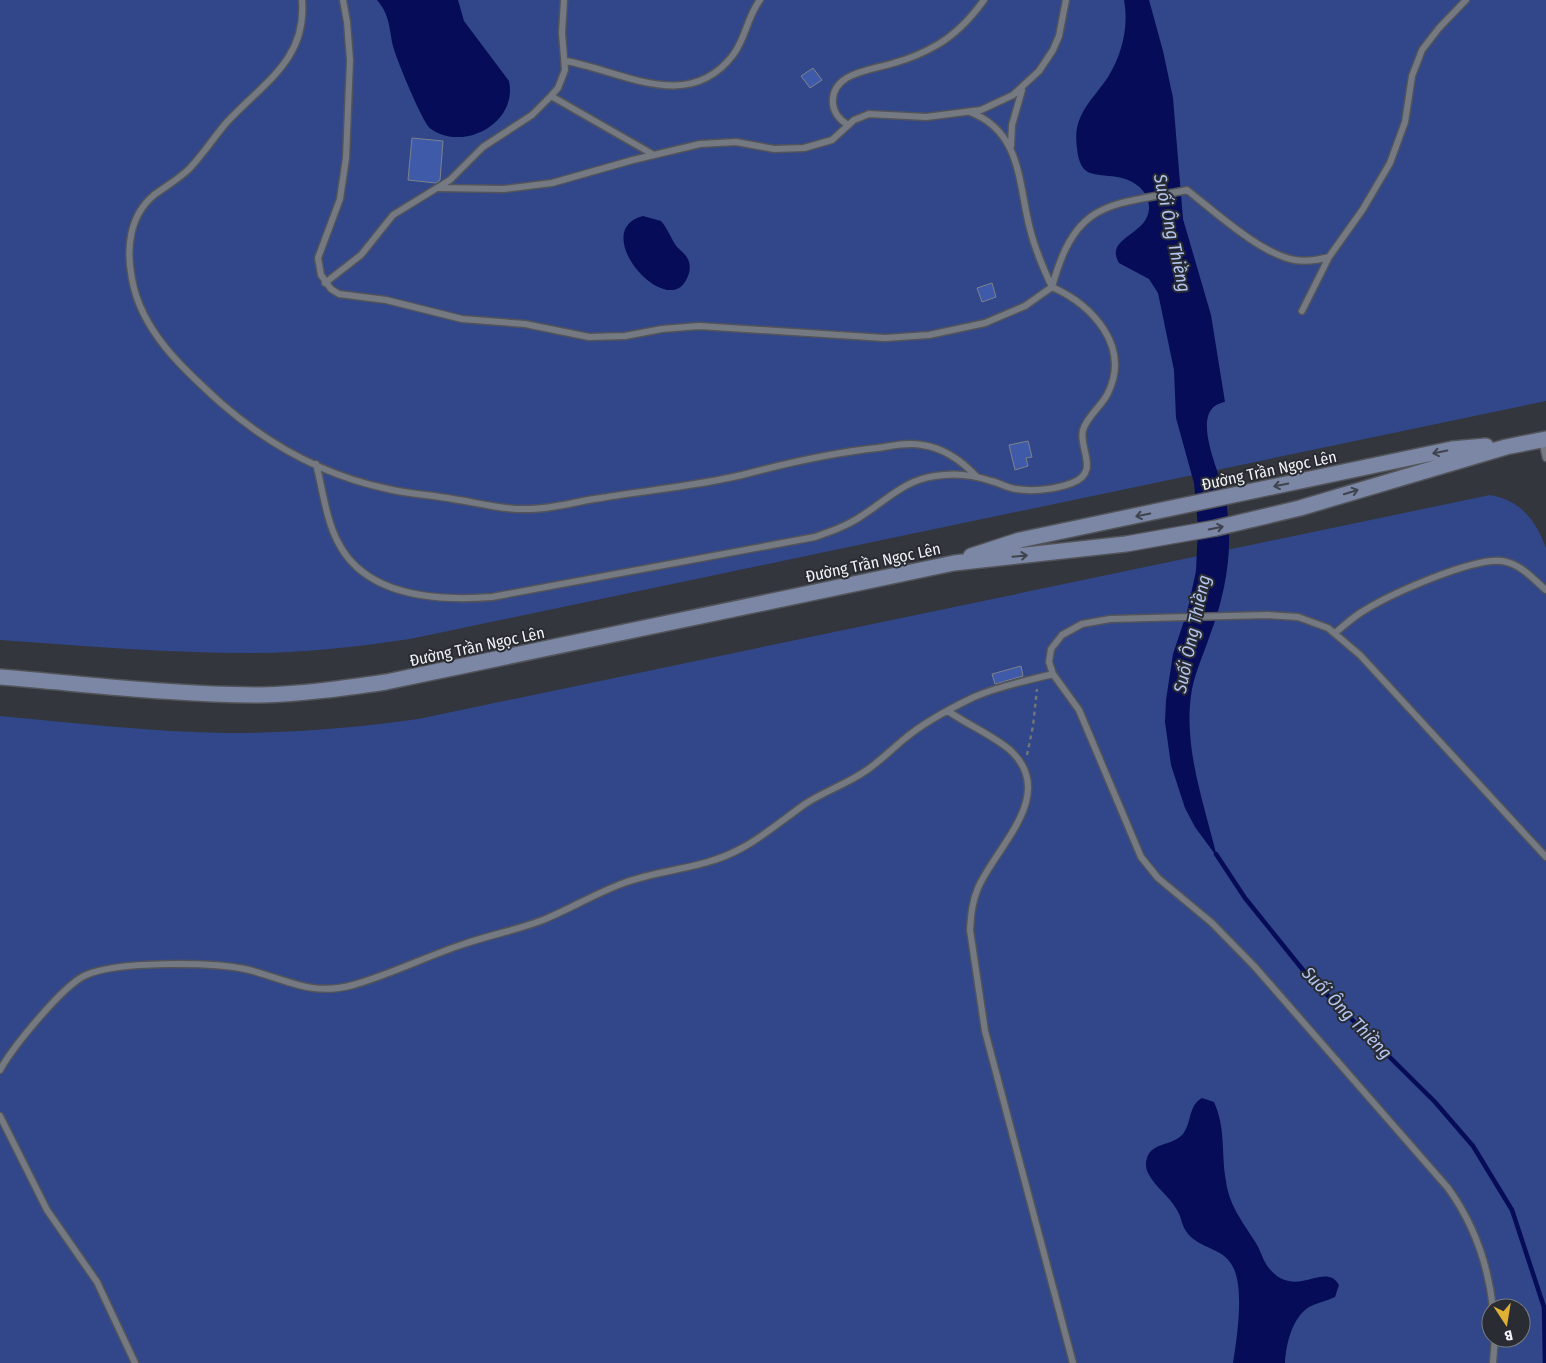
<svg xmlns="http://www.w3.org/2000/svg" width="1546" height="1363" font-family="'Fira Sans Condensed',sans-serif">
  <rect width="100%" height="100%" fill="#33363c"/>
  <path fill="#31478a" fill-rule="evenodd" d="M0,0h1546v401l-1136,238c-53,8 -106,14 -159,14 -84,0 -168,-7 -251,-13z
    M1490,495c30,5 46,25 56,53v815h-1546v-647c76,7 152,16 228,17 64,0 127,-5 190,-14zM1491,1308h30v30h-30z"/>
  <path fill="#060c57" d="M377,0h81l6,21 45,60c9,42 -45,71 -78,48 -8,-5 -35,-71 -38,-83 -4,-18 -3,-31 -16,-46z
    M1124,0h25l14,51 10,47 10,121 28,96 14,87c-38,6 -5,70 -1,91 4,13 4,28 5,42 1,32 -7,69 -19,100 -6,18 -14,35 -18,54 -10,56 12,114 25,168l-22,-30 -10,-19 -14,-43 -6,-43 1,-22 7,-46 14,-42 9,-41 2,-44 -4,-44 -18,-65 -2,-48 -16,-77 -9,-14 -30,-16c-15,-26 28,-27 30,-54 1,-18 -16,-30 -32,-32 -23,-4 -37,2 -40,-29 -5,-33 15,-47 31,-71 14,-23 21,-50 16,-77z
    M643,216l18,5c7,8 10,18 16,26 5,5 10,8 12,15 1,3 1,8 0,11 -16,56 -104,-42 -46,-57z
    M1202,1098l12,4c12,26 7,52 12,79 3,24 16,40 28,59 6,8 8,19 14,27 27,35 57,-7 71,18l-4,12c-9,4 -18,6 -26,10 -17,11 -23,37 -24,56h-52c4,-25 11,-71 1,-94 -9,-21 -30,-19 -44,-33 -6,-6 -8,-13 -10,-20 -7,-18 -24,-27 -32,-43 -2,-4 -3,-10 -1,-15 5,-16 26,-12 36,-24 9,-12 5,-28 19,-36z"/>
  <g fill="none" stroke-linecap="round" stroke-linejoin="round">
    <path stroke="#060c57" stroke-width="4.5" d="M1216,854l29,44 62,77 128,127 38,44 39,64 32,97 1,56"/>
  </g>
  <path fill="#3f5aa9" stroke="#7e828a" d="M813,68l9,12 -12,8 -9,-12z
    M412,138l31,3 -3,39 -4,3 -28,-3z
    M992,283l4,14 -14,5 -5,-14z
    M1028,441l4,16 -6,1 2,8 -13,4 -6,-25z
    M1021,666l2,10 -28,8 -3,-10z"/>
  <g fill="none" stroke-linecap="round" stroke-linejoin="round">
    <g stroke="#52545a" stroke-width="9">
      <path id="lane" d="M302,0c5,60 -39,83 -75,122 -13,15 -23,31 -37,46 -11,11 -24,18 -36,27 -25,21 -28,54 -22,84 9,52 52,91 90,125 47,41 104,72 166,85 21,5 43,6 65,10 26,4 50,11 77,10 24,0 47,-8 71,-11 47,-8 95,-12 141,-23 45,-12 89,-22 135,-27 15,-2 30,-6 45,-3 23,3 40,16 55,32
        M566,61c56,10 122,53 167,-6 13,-17 14,-38 27,-55
        M551,96l103,59
        M970,112c52,20 48,71 60,117 5,20 13,39 22,58
        M848,125c-8,-5 -14,-11 -15,-21 -3,-32 40,-34 61,-41 15,-4 29,-10 43,-18 19,-11 34,-27 47,-45
        M1011,146l1,-21 10,-35
        M439,188l65,1 48,-6 81,-23 67,-16 36,-2 38,7 30,-1 28,-8 22,-20 15,-6 57,3 55,-7 32,-15 26,-24 14,-21 6,-14 7,-36
        M325,283l36,-28 32,-40 57,-35 33,-33 49,-32 19,-19 7,-8 7,-18 -3,-37 2,-33
        M1052,287c24,-88 57,-81 135,-97 27,21 75,65 108,70 12,2 23,0 34,-3
        M1302,311l27,-54 34,-48 27,-46 15,-41 7,-46 10,-26 17,-22 27,-28
        M1542,440l4,18
        M316,464c7,26 10,57 23,80 28,53 100,57 153,53l323,-60c17,-6 34,-12 48,-22 25,-16 42,-35 72,-39 18,-3 39,-1 56,5 9,2 16,7 25,8 16,3 41,0 56,-6 29,-11 6,-35 11,-53 4,-14 19,-24 25,-37 23,-47 -16,-88 -56,-106l-27,19 -40,17 -56,12 -44,3 -186,-12 -37,3 -37,7 -36,1 -64,-13 -63,-5 -76,-19 -47,-6 -8,-5 -10,-14 -3,-17 22,-59 6,-41 4,-98 -3,-38 -4,-22
        M1335,633c10,-8 19,-17 30,-23 26,-16 108,-53 137,-49 19,3 30,17 44,29
        M948,711c18,13 50,27 64,41 45,44 -17,96 -34,136 -6,14 -7,27 -8,42l15,101 88,332
        M0,1070c13,-23 63,-85 86,-95 31,-14 125,-13 159,-6 40,9 64,28 108,16 39,-11 74,-29 111,-41 26,-9 53,-14 79,-24 27,-11 53,-27 81,-37 40,-15 78,-13 118,-35 22,-12 42,-29 63,-44 20,-13 42,-20 62,-34 13,-9 24,-20 36,-30 21,-18 46,-31 71,-43 25,-11 52,-16 79,-23
        M0,1116l47,94 50,72 38,81
        M1493,1308c-5,-44 -19,-84 -45,-120l-193,-221 -43,-44 -54,-45 -17,-21 -62,-147 -26,-36 -4,-12 2,-13 11,-14 20,-11 28,-5 158,-4 30,2 30,11 32,27 186,202
        M1493,1363l2,-25"/>
    </g>
    <g stroke="#52545a" stroke-width="18">
      <path id="secondary" d="M971,556l49,-16 432,-91 34,-3
        M0,677c87,7 174,18 261,18 42,-1 84,-7 125,-13l568,-119 172,-19 90,-16 84,-20 206,-61 40,-8"/>
    </g>
    <path stroke="#717479" stroke-width="2.5" stroke-dasharray="4 4" stroke-linecap="butt" d="M1027,755l6,-29 4,-37"/>
    <use href="#lane" stroke="#757981" stroke-width="6"/>
    <use href="#secondary" stroke="#7b87a4" stroke-width="15"/>
  </g>
  <defs><path id="oneway-shaft" d="M-6 0H5M1.5-3L5.5 0L1.5 3" fill="none" stroke-width="1.6" stroke-linecap="round" stroke-linejoin="round" transform="scale(1.25)"/></defs>
  <g stroke="#3e434e">
    <use href="#oneway-shaft" transform="translate(1440 452) rotate(168)"/>
    <use href="#oneway-shaft" transform="translate(1281 485) rotate(168)"/>
    <use href="#oneway-shaft" transform="translate(1351 492) rotate(-17)"/>
    <use href="#oneway-shaft" transform="translate(1143 515) rotate(168)"/>
    <use href="#oneway-shaft" transform="translate(1216 528) rotate(-12)"/>
    <use href="#oneway-shaft" transform="translate(1020 556) rotate(-6)"/>
  </g>
  <g text-anchor="middle" stroke-width="4" stroke-linejoin="round" paint-order="stroke">
    <g font-size="16" fill="#f0f2f6" stroke="#292c32">
      <text transform="translate(1269 470) rotate(-12)" y="6">Đường Trần Ngọc Lên</text>
      <text transform="translate(873 562) rotate(-12)" y="6">Đường Trần Ngọc Lên</text>
      <text transform="translate(477 646) rotate(-12)" y="6">Đường Trần Ngọc Lên</text>
    </g>
    <g font-size="18" font-style="italic" fill="#b3c5f0" stroke="#292c32">
      <text transform="translate(1172 233) rotate(78)" y="6">Suối Ông Thiềng</text>
      <text transform="translate(1192 634) rotate(-78)" y="6">Suối Ông Thiềng</text>
      <text transform="translate(1347 1013) rotate(46)" y="6">Suối Ông Thiềng</text>
    </g>
  </g>
  <g transform="translate(1506 1323) rotate(168)"><circle r="24" fill="#292c32" stroke="#797b80"/>
  <path d="M0-4L9 19L0 12L-9 19Z" fill="#dfb034"/>
  <text y="-8" font-size="14" font-weight="bold" text-anchor="middle" fill="#f0f2f6">B</text>
  </g>
</svg>
